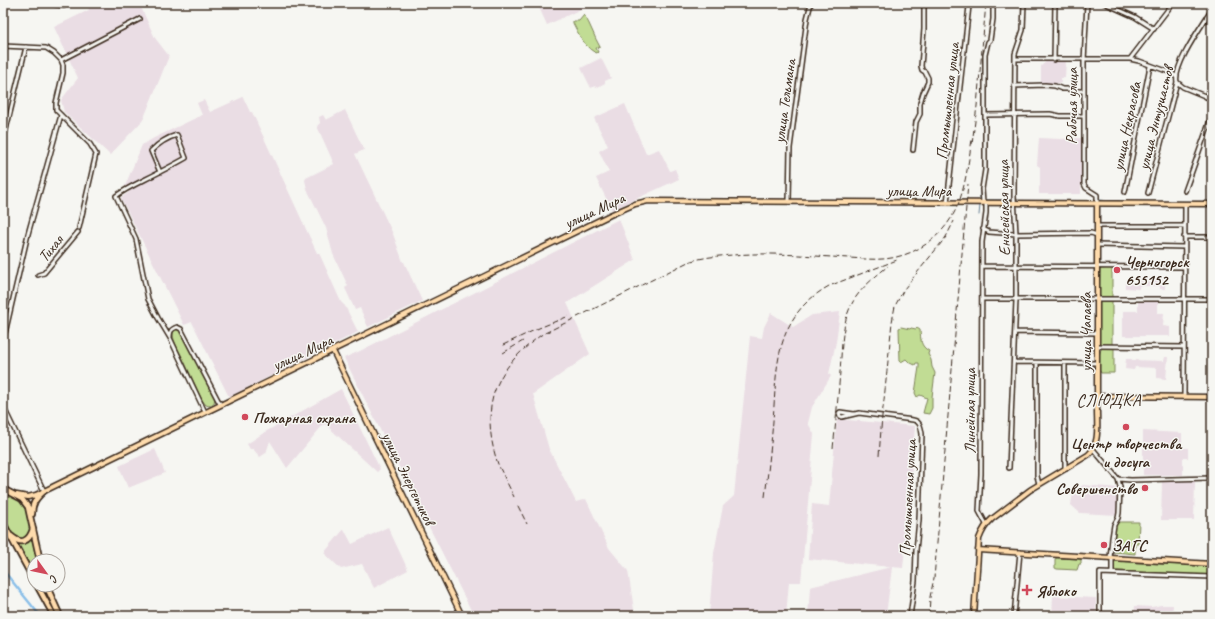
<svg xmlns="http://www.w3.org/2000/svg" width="1215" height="619" font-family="Caveat,sans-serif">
  <rect width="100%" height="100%" fill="#f6f6f2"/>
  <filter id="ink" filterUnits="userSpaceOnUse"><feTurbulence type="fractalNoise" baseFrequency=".025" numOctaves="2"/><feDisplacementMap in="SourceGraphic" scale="8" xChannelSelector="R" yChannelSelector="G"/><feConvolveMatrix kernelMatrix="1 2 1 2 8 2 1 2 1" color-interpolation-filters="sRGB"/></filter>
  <g filter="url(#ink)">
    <path fill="#eadde4" d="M94,3h45l16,35 14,18 -26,64 -33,35 -46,-43 -3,-12 17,-22 -24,-51 35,-17 -1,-4z
      M537,3h57l-47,22z
      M601,58l10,20 -6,3v2l-9,5 -1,-2 -4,2 -10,-20z
      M1047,61h19l-1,17h-4v5h-20v-17z
      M243,97l7,15h2l65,141h2l22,49 4,4 13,26 -129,65 -37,-75 -8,3 -63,-127 8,-6 -4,-6 17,-41 12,-7 48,-23 -5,-12 7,-3 6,12z
      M625,104l21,50 13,-5 11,22 5,-2 4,10 -67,31 -16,-32 13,-6 -10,-21 9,-5 -14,-28z
      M345,110l19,40 -9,4 38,80 10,28h1l18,39 -54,26 -8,-19 -5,2 -10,-22 3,-2 -15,-32 -7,-26 -19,-39 -2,-9 1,-2 28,-14 -17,-38 3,-3 -1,-6 4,-2 3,5z
      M1039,138l21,1 21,-1v56h-42v-7l1,-1v-19l-3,-2z
      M619,219l16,41 -68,43 23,51 -57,40 16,55 27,53 10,-3 23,49 19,23 7,45h-161l-130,-258 16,-7z
      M1136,278h29v11h-5v-3h-21v3l-14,-1v-6h11z
      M1138,302h20v11h6l-1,13 7,1v9h-47v-25h15z
      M840,312l-4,30 -7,32 2,2 -19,31 -4,16 6,11 -13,148h-12l-3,34h-77l5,-63 9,-47 11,-10 16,-160 12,2 2,-11 7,-14 22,14 19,-12z
      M1165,357h3l-2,22 -9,-1v-10l-22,-1 -1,3 -9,-1 1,-10h6v1l32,1z
      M341,389l39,80 -3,3 -52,-48 -3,2 -35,42 -17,-27 -4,12 -6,4 -7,-8h-3l-3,-5 18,-12z
      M837,419l78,7 -7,92 -5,50 -11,-1 -6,49h-78l2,-29 81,-20 -83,-8 4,-55 17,2z
      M1143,431l39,2v15h6v10h-5v17h-40z
      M155,449l10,24 -37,15 -9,-22z
      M1195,481l-1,39h-33l1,-38z
      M1083,485l36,3 -2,27 -37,-2 -9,-8 2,-13z
      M388,527l20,43 -34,18 -12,-24 -21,5 -17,-16 20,-24 8,15z
      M1053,596l43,2v18h-44z
      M1161,605h12l-1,11h-38l1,-10 17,1z"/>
    <path fill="#c1dc94" stroke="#7e8359" d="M584,15c7,10 10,22 16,32l-4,1 2,4 -1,1c-11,-3 -19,-20 -24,-30v-2h6z
      M1112,268v30h-11l-2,-2 1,-26 1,-1z
      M1101,301h11v44h-9l-4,-2v-40z
      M901,327l9,2 1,-1 5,1 1,-1 3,2c1,10 0,16 9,21l-1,3 3,6 1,7 3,6 -3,24v11l-3,6 -6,-1 4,-15 -7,-3 -3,2 -2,-4 4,-26v-4h-3l-1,2 -6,-3 -3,-3 -5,3 -1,-1 -1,-33z
      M175,329h5l35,68 -1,6 -5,3 -3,-1 -4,-5c-6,-12 -11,-25 -17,-37 -4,-10 -13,-21 -12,-32z
      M1102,348h12v25h-13c-4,-6 -3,-19 1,-25z
      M3,495c6,0 13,2 18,7 6,6 12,27 7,34 -1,1 -4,2 -5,3l-8,-1 -3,-4 -9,-16z
      M1118,522h21l-1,22h-3v10l-21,-2 1,-26z
      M33,535l5,26h-4v16l-20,-37c8,6 14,3 19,-5z
      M1057,558l24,1v5h-2l-2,6 -20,-1 -2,-1v-9z
      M1114,560l20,2 2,1 76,3v10l-96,-5 -3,-2v-7z"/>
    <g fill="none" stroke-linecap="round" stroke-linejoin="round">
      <path stroke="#6b8397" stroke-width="1" d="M985,200h27
        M1100,200l9,1
        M980,201v-10
        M1018,201h5
        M1036,201h21
        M1060,201h35
        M1172,202h27
        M1204,202h8
        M979,215l1,-10"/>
      <path stroke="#8bbfe8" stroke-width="2.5" d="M3,570l34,42 7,4"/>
      <g stroke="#3b2a1e" stroke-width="6">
        <path id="minor" d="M49,3l15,3v-3
          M1087,3l-3,58v123l2,4 11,7v9
          M1104,3l31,14 19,12
          M3,46l43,2 8,5 7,7 2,5v8l-7,30v7l34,34 6,10 -17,74
          M1015,59h115l9,2 33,12 4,4
          M1130,59l43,-56
          M61,60l79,-41
          M1054,60l1,-57
          M1177,82l6,5 29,12
          M1014,86l31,-1 10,1 7,3h7l3,2h11
          M1206,97l6,-12
          M986,115l64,-1 10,2h23
          M3,142l23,-95
          M913,150l3,-28 4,-8v-11l3,-10 5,-11v-4l-3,-6 -3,-2 -1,-4 3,-37v-26
          M160,172l-9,-21c8,-8 15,-13 26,-16l9,23c-14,8 -28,15 -42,22 -10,5 -20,10 -28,16l20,43 12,60 10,19 12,20 35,74
          M1185,191l27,-76
          M1125,192l25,-126
          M1148,193l29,-111c-4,-17 26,-58 35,-73
          M789,202l1,-54 17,-129 4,-16
          M947,203l22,-197v-3
          M983,203l-1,-14 3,-19v-115l3,-13 2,-2 3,-21v-16
          M986,203v10l-4,29 -1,232 -2,37 7,13
          M1097,226h87
          M983,229l6,3 27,2 75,-1 6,2
          M1184,237h28
          M1097,245l87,2
          M982,266l202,1
          M38,275l6,-2 34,-41
          M982,299h230
          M1015,332l82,1
          M170,338c0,-7 1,-9 7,-11l4,2 39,75
          M3,342l25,-108 33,-119
          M1097,346l87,1
          M1014,362l83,1
          M1037,363v113l2,8
          M1065,363v104l1,2
          M1184,397l1,-193
          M3,406l41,85
          M854,414l-14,-2 -1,1 1,3 2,1 17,-4 54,7c7,1 8,7 9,14l-3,86 -3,30 -1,31 -5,35
          M1093,449l25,30 2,8 -1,26 -1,5 -4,7 -2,13 -2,20
          M1009,468l7,-168v-66l-2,-38 1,-142 8,-24 1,-27
          M1118,479l13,1 81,-2
          M1112,573v-15
          M1014,616l6,-64
          M1100,616v-43l112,4"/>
      </g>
      <g stroke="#3b2a1e" stroke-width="7">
        <path id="major" d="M333,351l129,265
          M1097,396l115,1
          M17,495l11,2 8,-2 574,-280 25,-11 13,-3 564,3
          M978,550l234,14
          M974,616l5,-77c3,-8 6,-14 13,-20l38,-29 58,-35c12,-11 9,-29 9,-44v-207"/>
      </g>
      <g stroke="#3b2a1e" stroke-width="8">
        <path id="highway" d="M3,489l19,10 6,8 12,54
          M32,514c0,-11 4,-16 12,-23
          M3,523l31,57
          M11,536c10,9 18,6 22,-7
          M37,585l17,31
          M46,585l14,31"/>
      </g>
      <use href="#minor" stroke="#f6f6f2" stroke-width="3"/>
      <use href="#major" stroke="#fedbac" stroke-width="4"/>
      <use href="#highway" stroke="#fedbac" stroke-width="4.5"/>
      <path stroke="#3b2a1e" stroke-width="1" stroke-dasharray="6 3" stroke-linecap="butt" d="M972,144l5,-38 9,-103
        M503,345l36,-17 30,-12
        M503,353l20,-12
        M833,448c3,-25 5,-51 7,-76 2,-23 1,-51 14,-72 8,-13 22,-24 34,-34
        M879,456l3,-40 2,-16 8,-78 3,-16 9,-17 42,-52 8,-16
        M514,497c-5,-11 -11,-22 -16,-33 -9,-25 -12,-57 0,-81 9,-20 26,-35 43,-48l147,-73c15,-5 30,-6 45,-7 39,-3 77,1 116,3 17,1 35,3 51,-2 23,-6 43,-22 54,-43 11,-20 14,-50 18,-73
        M765,497c3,-25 6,-51 8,-76 4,-55 1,-104 56,-135l68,-26
        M518,506l9,18
        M929,616l1,-19 4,-19 34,-394"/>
    </g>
  </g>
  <g fill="#d1495b" stroke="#f6f6f2" stroke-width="1.5">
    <circle cx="1117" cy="270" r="4"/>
    <circle cx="245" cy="417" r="4"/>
    <circle cx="1126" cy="427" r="4"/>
    <circle cx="1145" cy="488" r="4"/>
    <circle cx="1104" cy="545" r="4"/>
    <path d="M1025 584h4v4h4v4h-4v4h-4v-4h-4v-4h4z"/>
  </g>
  <g text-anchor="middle" stroke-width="3" stroke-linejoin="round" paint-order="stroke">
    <g font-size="16" fill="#3b2a1e" stroke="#f6f6f2">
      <text transform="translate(784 101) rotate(-82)" y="6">улица Тельмана</text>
      <text transform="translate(947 101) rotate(-84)" y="6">Промышленная улица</text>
      <text transform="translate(1071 106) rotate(-90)" y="6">Рабочая улица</text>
      <text transform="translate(1155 118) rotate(-76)" y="6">улица Энтузиастов</text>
      <text transform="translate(1126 126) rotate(-78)" y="6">улица Некрасова</text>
      <text x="919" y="196">улица Мира</text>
      <text transform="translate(1003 208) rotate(-91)" y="6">Енисейская улица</text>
      <text transform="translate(594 210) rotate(-25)" y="6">улица Мира</text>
      <text transform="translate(50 248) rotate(-51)" y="6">Тихая</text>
      <text transform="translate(1085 332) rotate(-90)" y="6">улица Чапаева</text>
      <text transform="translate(302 352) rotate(-25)" y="6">улица Мира</text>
      <text transform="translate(969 411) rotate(-90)" y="6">Линейная улица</text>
      <text transform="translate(409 478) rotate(64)" y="6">улица Энергетиков</text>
      <text transform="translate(907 498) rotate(-87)" y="6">Промышленная улица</text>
    </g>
    <g font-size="16" font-weight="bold" fill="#3b2a1e" stroke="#f6f6f2" text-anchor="start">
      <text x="1125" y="267">Черногорск<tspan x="1125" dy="18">655152</tspan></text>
      <text x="253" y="423">Пожарная охрана</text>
      <text x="1126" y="449" text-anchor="middle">Центр творчества<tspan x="1126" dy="18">и досуга</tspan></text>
      <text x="1137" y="494" text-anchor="end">Совершенство</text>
      <text x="1112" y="551">ЗАГС</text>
      <text x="1036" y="596">Яблоко</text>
    </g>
    <g font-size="17" letter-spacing="1" fill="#3b2a1e" stroke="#f6f6f2">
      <text x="1109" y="406">СЛЮДКА</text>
    </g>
  </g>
  <rect width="1215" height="619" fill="none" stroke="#f6f6f2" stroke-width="16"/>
  <rect x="8" y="8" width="1199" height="603" fill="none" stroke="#3b2a1e" stroke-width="1.5" filter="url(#ink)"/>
  <g transform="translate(46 573) rotate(123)"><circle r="19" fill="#f6f6f2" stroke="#aba49d"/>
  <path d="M0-3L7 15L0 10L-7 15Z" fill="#d1495b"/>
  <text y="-6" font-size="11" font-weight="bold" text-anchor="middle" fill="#3b2a1e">С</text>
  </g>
</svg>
